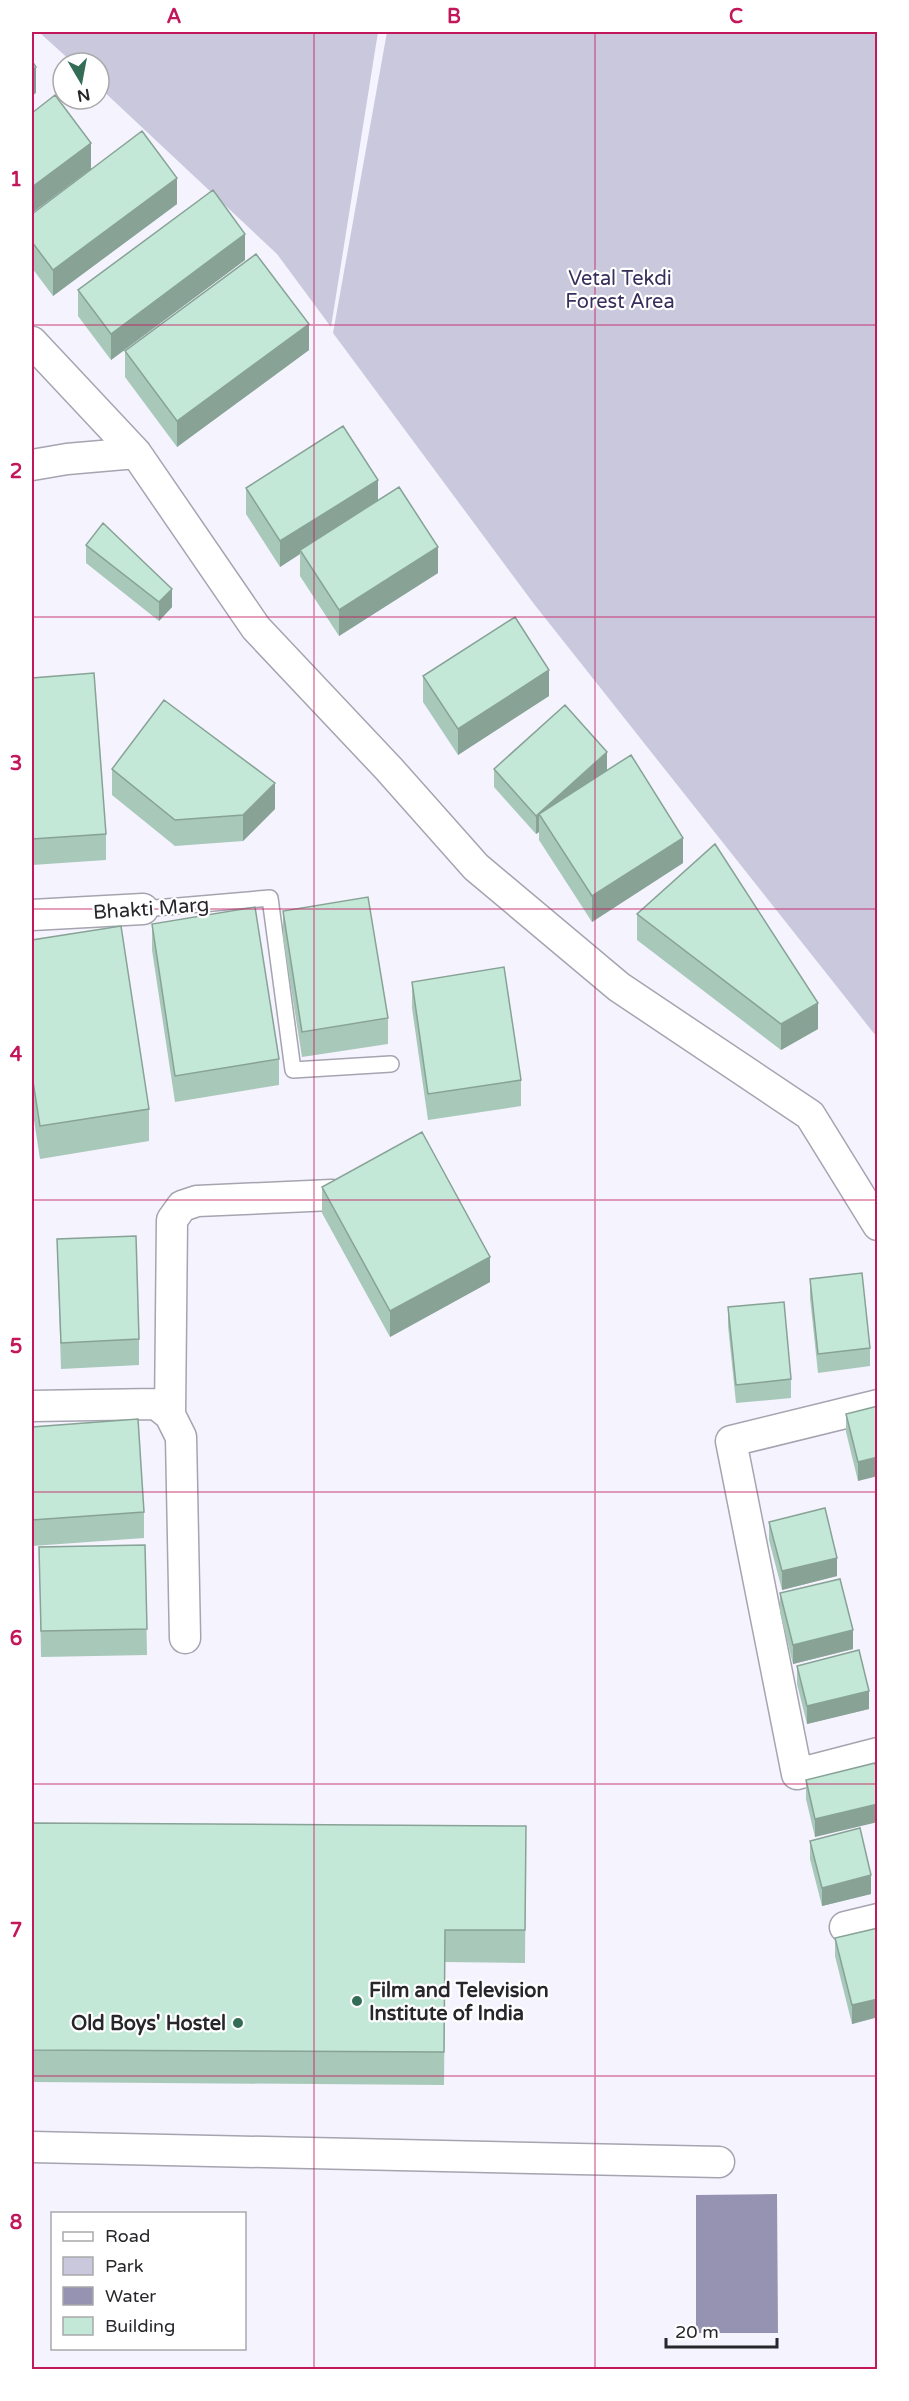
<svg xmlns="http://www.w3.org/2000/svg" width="909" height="2401" font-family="'Varela Round',sans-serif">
  <rect width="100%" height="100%" fill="#f4f3fe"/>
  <path fill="#cac8dd" d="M39,32h339l-47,295 -54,-73 -178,-167v-24h-26z
    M387,32h490v1010l-1,-6 -342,-432 -201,-271z"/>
  <path fill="#9692b1" d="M777,2194l1,139h-82v-138z"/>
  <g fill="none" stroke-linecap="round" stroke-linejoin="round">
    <g stroke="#a5a4b0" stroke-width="18">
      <path id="lane" d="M143,909l127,-11 23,172 98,-6"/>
    </g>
    <g stroke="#a5a4b0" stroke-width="33">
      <path id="street" d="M32,342l104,111 120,175 133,141 87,98 143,120 191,128 68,110
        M32,465l35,-6 69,-6
        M32,915l111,-6
        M878,1405l-147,36 66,333 81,-21
        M32,1406l124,-2 14,11 11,22 4,201
        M170,1415l2,-195 10,-14 15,-5 135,-6
        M845,1927l33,-8
        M32,2147l687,15"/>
    </g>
    <use href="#lane" stroke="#fff" stroke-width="15"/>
    <use href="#street" stroke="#fff" stroke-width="30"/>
  </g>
  <path fill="#a8c8b9" d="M177,204l-124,92 -21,-28v-54z
    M245,260l-134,100 -33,-44v-26z
    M309,350l-132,97 -52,-70v-26z
    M246,488l132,13 60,72 -99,63 -39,-60v-22l-20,13 -34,-53z
    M86,545l86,62 -13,14 -73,-58z
    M423,676l126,20 -91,59 -35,-53z
    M32,678l74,156v26l-74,5z
    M112,769l163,40 -32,32 -68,5 -63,-51z
    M494,769l113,1 76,93 -91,59 -53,-82v-8l-3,2 -42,-47z
    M283,911l105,107v26l-86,13 -19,-120z
    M637,914l181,115 -37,21 -144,-110z
    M152,924l127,135v26l-104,17 -23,-152z
    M32,940l117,169v32l-109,18 -8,-52z
    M412,982l109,98v26l-93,14 -16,-112z
    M322,1187l168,95 -100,55 -68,-124z
    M57,1239l82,100v26l-78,4z
    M810,1279l60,69v18l-52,7 -8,-75z
    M728,1307l63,72v19l-55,5 -8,-77z
    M878,1406l-20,75 -12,-49v-18z
    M32,1427l112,85v26l-112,8z
    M769,1522l68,54 -55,14 -13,-50z
    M145,1545l2,110 -106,2 -2,-110z
    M780,1593l73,56 -60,15 -13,-52z
    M797,1666l72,43 -62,15 -10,-40z
    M878,1775l-63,62 -9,-38v-19z
    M32,1823l494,3 -1,137 -80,-1 -1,123 -412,-3z
    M810,1841l61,53 -49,12 -12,-47z
    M878,1928v89l-26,7 -17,-68v-18z"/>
  <path fill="#88a296" d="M36,67v26l-4,3v-26z
    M91,143v26l-59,44v-26z
    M177,178v26l-124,92v-26z
    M245,234v26l-134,100v-26z
    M309,324v26l-132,97v-26z
    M378,480v26l-78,44v4l-20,13v-26z
    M438,547v26l-99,63v-26z
    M172,589v18l-13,14v-19z
    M549,670v26l-91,59v-26z
    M607,752v18l-68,44v18l-3,2v-18z
    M275,783v26l-32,32v-26z
    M683,838v25l-91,59v-26z
    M818,1003v26l-37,21v-26z
    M490,1257v25l-100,55v-26z
    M878,1457v19l-20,5v-19z
    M837,1558v18l-55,14v-19z
    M853,1630v19l-60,15v-19z
    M869,1691v18l-62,15v-18z
    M878,1804v18l-63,15v-18z
    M871,1875v19l-49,12v-18z
    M878,1999v18l-26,7v-19z"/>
  <path fill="#c3e8d7" stroke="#88a296" stroke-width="1.5" d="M32,61l4,6 -4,3z
    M55,95l36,48 -59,44v-74z
    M142,131l35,47 -124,92 -21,-28v-28z
    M213,190l32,44 -134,100 -33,-44z
    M256,254l53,70 -132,97 -52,-70z
    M343,426l35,54 -98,61 -34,-53z
    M399,487l39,60 -99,63 -39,-60z
    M103,523l69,66 -13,13 -73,-57z
    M515,617l34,53 -91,59 -35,-53z
    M94,673l12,161 -74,5v-161z
    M164,700l111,83 -32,32 -68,5 -63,-51z
    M565,705l42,47 -71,64 -42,-47z
    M631,755l52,83 -91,58 -53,-82z
    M715,844l103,159 -37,21 -144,-110z
    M368,897l20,121 -86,14 -19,-121z
    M255,907l24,152 -104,17 -23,-152z
    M121,926l28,183 -109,17 -8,-51v-135z
    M504,967l17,113 -93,14 -16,-112z
    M422,1132l68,125 -100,54 -68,-124z
    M136,1236l3,103 -78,4 -4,-104z
    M862,1273l8,75 -52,6 -8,-75z
    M784,1302l7,77 -55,6 -8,-78z
    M878,1406v51l-20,5 -12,-48z
    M138,1419l6,93 -112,8v-93z
    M825,1508l12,50 -55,13 -13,-49z
    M145,1545l2,84 -106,2 -2,-84z
    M840,1579l13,51 -60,15 -13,-52z
    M859,1650l10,41 -62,15 -10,-40z
    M875,1763l3,12v29l-63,15 -9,-39z
    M32,1823l494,3 -1,104h-80l-1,122 -412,-2z
    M860,1828l11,47 -49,13 -12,-47z
    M878,1928v71l-26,6 -17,-67z"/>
  <path fill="none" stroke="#c2185b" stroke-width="1.5" stroke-opacity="0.55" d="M314,32v2338M595,32v2338M32,325h846M32,617h846M32,909h846M32,1200h846M32,1492h846M32,1784h846M32,2076h846"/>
  <g fill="#336d56" stroke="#fff" stroke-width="2">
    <circle cx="357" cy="2001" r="6"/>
    <circle cx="238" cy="2023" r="6"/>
  </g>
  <g text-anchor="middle" stroke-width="4.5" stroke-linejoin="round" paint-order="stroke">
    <g font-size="20" fill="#392f5c" stroke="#fff">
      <text x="620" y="285">Vetal Tekdi<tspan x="620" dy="23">Forest Area</tspan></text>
    </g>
    <g font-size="20" fill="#27262b" stroke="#fff">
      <text transform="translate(151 908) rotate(-4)" y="7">Bhakti Marg</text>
    </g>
    <g font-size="20" font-weight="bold" fill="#27262b" stroke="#fff" text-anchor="start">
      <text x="369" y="1997">Film and Television<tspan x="369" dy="23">Institute of India</tspan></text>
      <text x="226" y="2030" text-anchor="end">Old Boys' Hostel</text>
    </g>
  </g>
  <rect width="909" height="2401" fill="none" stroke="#ffffff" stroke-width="66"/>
  <rect x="51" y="2212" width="195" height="138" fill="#ffffff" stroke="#a9a8aa" stroke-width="1.5"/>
  <rect x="63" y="2232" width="30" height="9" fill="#ffffff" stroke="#a9a8aa" stroke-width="1.5"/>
  <text x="105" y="2242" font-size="18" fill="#27262b">Road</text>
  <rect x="63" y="2257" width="30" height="18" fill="#cac8dd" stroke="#a9a8aa" stroke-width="1.5"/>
  <text x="105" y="2272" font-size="18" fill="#27262b">Park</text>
  <rect x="63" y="2287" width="30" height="18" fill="#9692b1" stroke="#a9a8aa" stroke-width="1.5"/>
  <text x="105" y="2302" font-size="18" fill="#27262b">Water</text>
  <rect x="63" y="2317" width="30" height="18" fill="#c3e8d7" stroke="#a9a8aa" stroke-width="1.5"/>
  <text x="105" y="2332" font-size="18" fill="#27262b">Building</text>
  <g transform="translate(81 81) rotate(170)"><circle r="28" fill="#ffffff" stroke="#a9a8aa" stroke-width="1.5"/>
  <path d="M0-4.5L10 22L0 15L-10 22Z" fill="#336d56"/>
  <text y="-9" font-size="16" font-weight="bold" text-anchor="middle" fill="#27262b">N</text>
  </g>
  <path d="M666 2338v9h111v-9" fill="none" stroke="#27262b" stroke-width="3"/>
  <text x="675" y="2338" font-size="18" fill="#27262b" stroke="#ffffff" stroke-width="4.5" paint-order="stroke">20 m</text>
  <rect x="33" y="33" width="843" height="2335" fill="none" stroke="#c2185b" stroke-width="2"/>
  <g font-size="20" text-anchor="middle" font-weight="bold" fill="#c2185b">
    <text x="174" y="23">A</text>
    <text x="454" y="23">B</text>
    <text x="736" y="23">C</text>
    <text x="16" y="186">1</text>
    <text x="16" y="478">2</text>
    <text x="16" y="770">3</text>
    <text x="16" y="1061">4</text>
    <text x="16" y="1353">5</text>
    <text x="16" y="1645">6</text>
    <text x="16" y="1937">7</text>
    <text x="16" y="2229">8</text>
  </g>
</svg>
